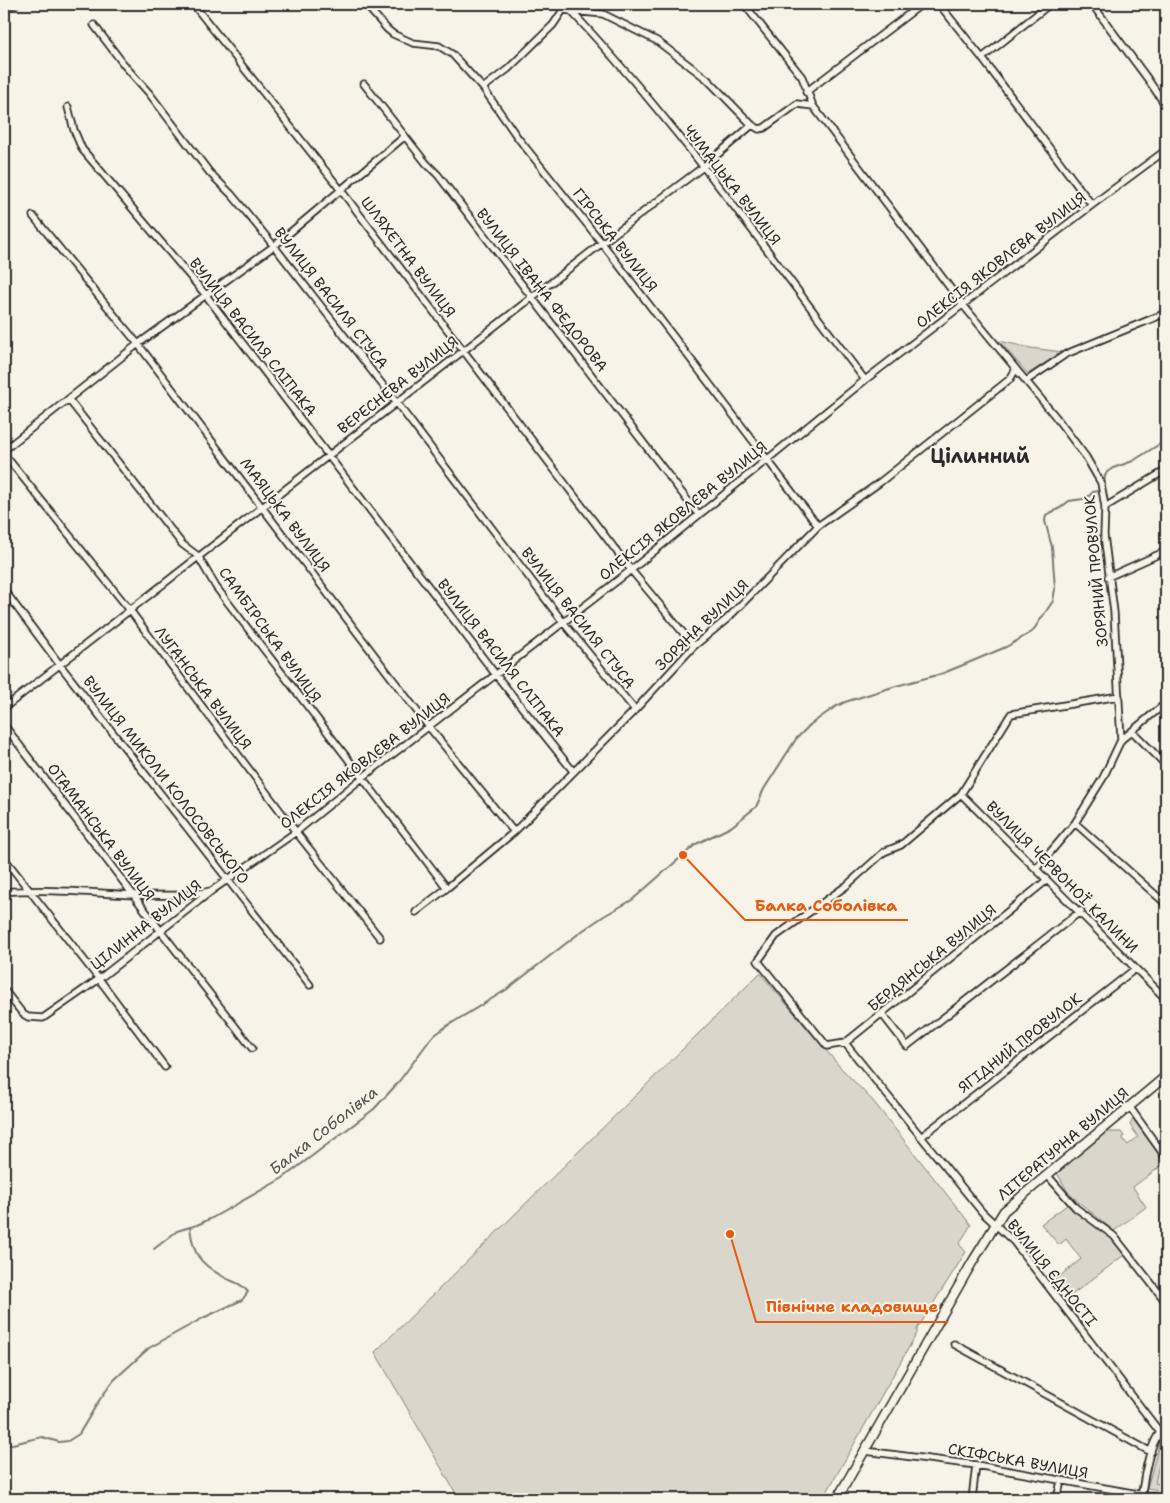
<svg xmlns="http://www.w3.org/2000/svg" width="1170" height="1503" font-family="'Shantell Sans',sans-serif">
  <rect width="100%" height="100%" fill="#f7f3e8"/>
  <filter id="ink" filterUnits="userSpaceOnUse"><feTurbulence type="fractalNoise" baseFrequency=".02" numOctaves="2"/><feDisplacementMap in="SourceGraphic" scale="10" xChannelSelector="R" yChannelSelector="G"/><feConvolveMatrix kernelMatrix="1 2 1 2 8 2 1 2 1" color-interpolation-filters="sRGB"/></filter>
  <g filter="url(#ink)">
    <path fill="#e8e4da" d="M1166,1431v54l-11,-1z"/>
    <path fill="#dad6cc" stroke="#82807c" d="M999,341l32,7 31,4 -34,22z
      M760,973l81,95 32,33 98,124 -12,19 7,8 -49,77v4l-94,166h-364l-84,-147z
      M1133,1119l31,42 -3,5 -28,21 13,20 -32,24 -45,-37 -12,-21 49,-41h15l3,4 -1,3 5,6 10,-8 -8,-12z
      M1067,1205l44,32 13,18 -55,42 -14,-17 26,-21 -15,-20 -7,6 -18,-21z
      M1166,1431l-11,52 11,2v6l-19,-3 14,-50z"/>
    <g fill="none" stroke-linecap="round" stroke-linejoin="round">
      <path stroke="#7a7874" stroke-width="2" d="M1104,486l1,-10 2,-4 6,-4 20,-7 33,-21
        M154,1249l23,-18 20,-6 15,-7 71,-40 91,-69 23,-25 35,-47 15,-11 59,-36 76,-59 22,-15 28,-16 64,-56 35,-17 25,-20 8,-18 32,-50 15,-15 24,-17 10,-5 51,-16 45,-12 27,-11 38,-16 26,-15 21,-31 2,-12 -3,-42 -7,-26 1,-6 14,-7 9,-7 14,-2 6,-3 4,-4 9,-2
        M4,1446l38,-9 17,5 9,-1 11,-7 21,-35 14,-19 35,-32 54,-30 39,-18 6,-8c-9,-11 -15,-9 -26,-16 -23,-13 -29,-22 -32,-49"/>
      <g stroke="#2b2b2b" stroke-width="9">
        <path id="street" d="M193,4l147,185 291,381 63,76
          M365,4l22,25 6,5 20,9 26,3 13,8 31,34 35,50 84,105 216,283
          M744,4l58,73 11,29 150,199 92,111 31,41 15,26 4,24 -1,28 10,77 7,128
          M939,4l43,54 110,147
          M1092,4l55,74 19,28
          M4,7l12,-3
          M563,10l40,4 54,27 50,38 45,46
          M571,11c108,115 199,244 294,369
          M94,25l31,41 24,27 61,80 22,22 42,51 122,156 167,220 72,88
          M982,58l68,-54
          M364,84l62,79 12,12 260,339
          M483,88l25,-19 45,-44 14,-21
          M806,92l116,-88
          M68,107l6,23 8,19 123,145 291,381 77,96
          M33,216l105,128 291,383 85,105
          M1026,381l40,-27 100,-41
          M69,400l113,144 16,12 18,31 231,301
          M4,450l134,-106 136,-98 130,-109
          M4,454l125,155 167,223 84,106
          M1105,507l61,-37
          M1108,577l58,-26
          M4,590l56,75 250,320
          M4,708l598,-465 101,-76 49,-42 7,4 5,-1 33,-24 16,2
          M4,725l156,205 92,118
          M1132,731l34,34
          M961,794l205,205
          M1075,823l91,81
          M4,858l95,121 66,88
          M1036,869l39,-46 28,-45 18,-38 45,-37
          M1047,880l-202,163 -18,3 -69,-85 18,-25 70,-50 38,-34 17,-7 60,-51 50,-80 108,-18
          M4,892c44,-4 89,1 133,3 25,0 49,2 73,-4
          M416,912l31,-24 67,-56 121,-122 59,-64 33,-27 91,-93 61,-43 131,-104 6,-10
          M4,990l19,24 5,3 15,1 56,-39 115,-90 82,-57 66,-54 269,-208 234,-190 227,-175 74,-55
          M882,1014l25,32 174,-135
          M845,1043l137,169 32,30 145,189
          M1129,1106l37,52
          M921,1137l214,-168
          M1048,1176l28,32 38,28 52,66
          M954,1344l197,108
          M865,1451l111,14 190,34
          M972,1499l4,-34
          M1057,1499l4,-18
          M1141,1499c3,-21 8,-60 25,-73"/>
      </g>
      <g stroke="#2b2b2b" stroke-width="11">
        <path id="secondary" d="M837,1499l136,-238 31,-50 162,-135"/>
      </g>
      <use href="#street" stroke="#f7f3e8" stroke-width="5.5"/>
      <use href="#secondary" stroke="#f7f3e8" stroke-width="8"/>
    </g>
  </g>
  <g text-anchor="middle" stroke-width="4" stroke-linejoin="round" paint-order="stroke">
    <g font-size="15" fill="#2b2b2b" stroke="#f7f3e8">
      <text transform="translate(732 185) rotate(52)" y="5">ЧУМАЦЬКА ВУЛИЦЯ</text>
      <text transform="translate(615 240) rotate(52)" y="5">ГІРСЬКА ВУЛИЦЯ</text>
      <text transform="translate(408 257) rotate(53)" y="5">ШЛЯХЕТНА ВУЛИЦЯ</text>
      <text transform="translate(1001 260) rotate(-38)" y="5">ОЛЕКСІЯ ЯКОВЛЄВА ВУЛИЦЯ</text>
      <text transform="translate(542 290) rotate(52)" y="5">ВУЛИЦЯ ІВАНА ФЕДОРОВА</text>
      <text transform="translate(331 298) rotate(52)" y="5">ВУЛИЦЯ ВАСИЛЯ СТУСА</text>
      <text transform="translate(253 337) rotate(52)" y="5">ВУЛИЦЯ ВАСИЛЯ СЛІПАКА</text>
      <text transform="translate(398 385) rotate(-38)" y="5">ВЕРЕСНЕВА ВУЛИЦЯ</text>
      <text transform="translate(683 511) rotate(-39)" y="5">ОЛЕКСІЯ ЯКОВЛЄВА ВУЛИЦЯ</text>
      <text transform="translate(285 515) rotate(53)" y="5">МАЯЦЬКА ВУЛИЦЯ</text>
      <text transform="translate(1096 571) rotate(-95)" y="5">ЗОРЯНИЙ ПРОВУЛОК</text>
      <text transform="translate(578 618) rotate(52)" y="5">ВУЛИЦЯ ВАСИЛЯ СТУСА</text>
      <text transform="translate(702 625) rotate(-44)" y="5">ЗОРЯНА ВУЛИЦЯ</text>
      <text transform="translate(270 635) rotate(54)" y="5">САМБІРСЬКА ВУЛИЦЯ</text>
      <text transform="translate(501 658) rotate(52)" y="5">ВУЛИЦЯ ВАСИЛЯ СЛІПАКА</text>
      <text transform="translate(203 688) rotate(53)" y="5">ЛУГАНСЬКА ВУЛИЦЯ</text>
      <text transform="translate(365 761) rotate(-38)" y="5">ОЛЕКСІЯ ЯКОВЛЄВА ВУЛИЦЯ</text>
      <text transform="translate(166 780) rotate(52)" y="5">ВУЛИЦЯ МИКОЛИ КОЛОСОВСЬКОГО</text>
      <text transform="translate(101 832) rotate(53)" y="5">ОТАМАНСЬКА ВУЛИЦЯ</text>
      <text transform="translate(1062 877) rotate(45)" y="5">ВУЛИЦЯ ЧЕРВОНОЇ КАЛИНИ</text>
      <text transform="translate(146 925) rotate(-38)" y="5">ЦІЛИННА ВУЛИЦЯ</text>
      <text transform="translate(932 958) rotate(-39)" y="5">БЕРДЯНСЬКА ВУЛИЦЯ</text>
      <text transform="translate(1020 1043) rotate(-38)" y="5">ЯГІДНИЙ ПРОВУЛОК</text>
      <text transform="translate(1063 1144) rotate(-40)" y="5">ЛІТЕРАТУРНА ВУЛИЦЯ</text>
      <text transform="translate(1052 1273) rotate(51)" y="5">ВУЛИЦЯ ЄДНОСТІ</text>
      <text transform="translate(1018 1461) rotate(10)" y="5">СКІФСЬКА ВУЛИЦЯ</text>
    </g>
    <g font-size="16" font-style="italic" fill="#53524f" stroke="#f7f3e8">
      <text transform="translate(323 1130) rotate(-38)" y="6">Балка Соболівка</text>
    </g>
    <g font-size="20" font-weight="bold" fill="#2b2b2b" stroke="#f7f3e8">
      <text x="980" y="463">Цілинний</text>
    </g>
  </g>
  <path fill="none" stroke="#e8590c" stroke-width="2" d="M683 855L745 920H908M730 1234L756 1322H948"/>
  <g fill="#e8590c" stroke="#f7f3e8" stroke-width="2">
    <circle cx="683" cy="855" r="5"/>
    <circle cx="730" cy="1234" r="5"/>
  </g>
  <g font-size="16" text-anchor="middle" font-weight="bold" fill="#e8590c" stroke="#f7f3e8" stroke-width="4" stroke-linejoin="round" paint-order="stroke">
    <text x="826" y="911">Балка Соболівка</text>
    <text x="852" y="1312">Північне кладовище</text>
  </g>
  <rect width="1170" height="1503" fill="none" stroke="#f7f3e8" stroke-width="20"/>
  <rect x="10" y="10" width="1150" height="1483" fill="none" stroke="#2b2b2b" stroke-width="2" filter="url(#ink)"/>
</svg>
